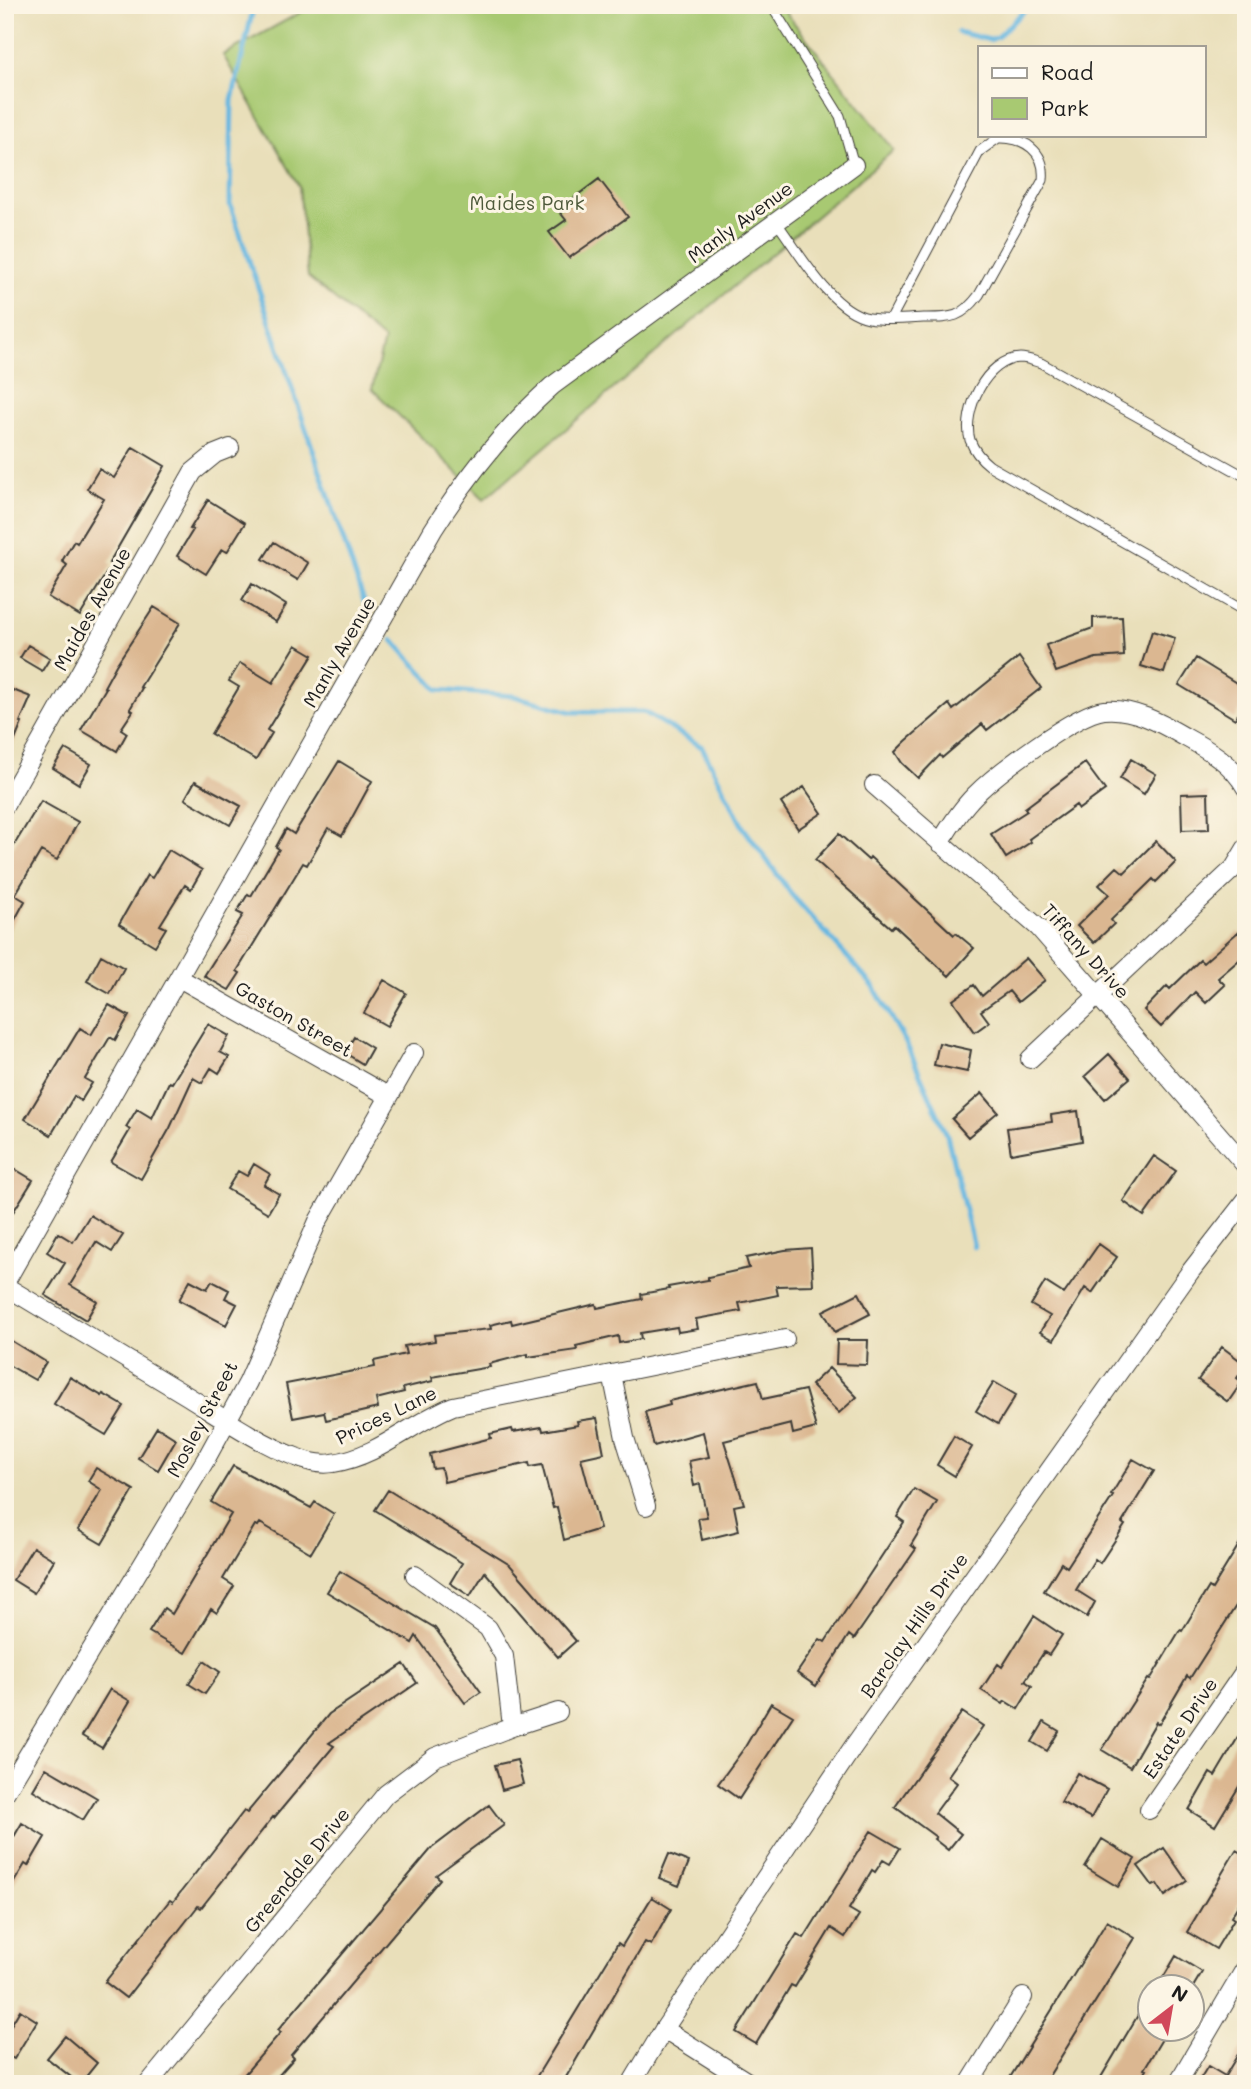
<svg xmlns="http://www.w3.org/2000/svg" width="1251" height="2089" font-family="Mali,sans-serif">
  <rect width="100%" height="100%" fill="#fcf5e5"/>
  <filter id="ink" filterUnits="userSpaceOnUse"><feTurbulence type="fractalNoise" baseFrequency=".0143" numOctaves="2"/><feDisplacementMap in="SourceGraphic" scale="14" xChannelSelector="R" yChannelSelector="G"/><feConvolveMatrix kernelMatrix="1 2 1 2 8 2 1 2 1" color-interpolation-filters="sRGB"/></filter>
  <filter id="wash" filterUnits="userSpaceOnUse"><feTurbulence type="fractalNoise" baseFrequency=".00686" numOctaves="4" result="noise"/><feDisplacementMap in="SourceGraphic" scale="28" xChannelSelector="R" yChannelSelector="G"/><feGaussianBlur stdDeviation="1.57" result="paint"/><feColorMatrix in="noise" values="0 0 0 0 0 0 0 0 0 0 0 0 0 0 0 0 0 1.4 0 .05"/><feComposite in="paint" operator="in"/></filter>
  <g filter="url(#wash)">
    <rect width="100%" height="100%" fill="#e9dfba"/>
    <path fill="#a8c972" stroke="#627247" stroke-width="2" d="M314,5h466l114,145 -410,349 -112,-110 12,-49 -76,-63 -9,-91 -76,-131z"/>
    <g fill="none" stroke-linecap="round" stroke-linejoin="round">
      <path stroke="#66b7e1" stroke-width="5" d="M254,5l-22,95 -2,104 135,400
        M958,32l32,8 7,-3 33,-32
        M393,640l45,50 76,6 58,16h72l58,35 41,80 49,68 82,92 32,56 41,92 27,112"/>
    </g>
    <g id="blocks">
      <path fill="#dbb791" d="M599,179l29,38 -59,41 -20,-26 17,-12 -8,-10z
        M133,447l32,19 -56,97 3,1 -32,52 -32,-19 19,-32 -5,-4 12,-20 3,2 27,-44 -17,-10 12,-20 15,9z
        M208,500l37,23 -18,29 -5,-3 -16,25 -29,-18 16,-26 -3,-1z
        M274,542l34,21 -10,17 -35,-21z
        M252,584l34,21 -10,17 -34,-21z
        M154,607l26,16 -40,64 2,1 -12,21 3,2 -12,18 6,4 -10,18 -36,-21 25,-42 -2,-1 12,-22z
        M1122,617l2,39 -28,2 -40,14 -10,-27 47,-17v-10z
        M1152,631l23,7 -11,35 -23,-7z
        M28,645l22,13 -8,13 -22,-13z
        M296,645l17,10 -46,75 5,3 -16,27 -45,-26 28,-47 -10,-6 11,-18 33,20z
        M1019,657l22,31 -54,42 -5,-6 -40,34 -2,-3 -22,23 -16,-15 -7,-11 11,-11 43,-37 4,6z
        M1196,658l50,31v12l-11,18 -56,-34z
        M5,687l26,10 -11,25 2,1 -16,39z
        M65,749l26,15 -12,20 -26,-16z
        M1131,759l25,15 -12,20 -24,-15z
        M339,761l33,20 -30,55 -14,-8 -21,37 -4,-2 -66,108 3,2 -11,17 -25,-14 39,-61 -6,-3 11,-18 3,2 28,-47 -3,-2 10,-18 8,5z
        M1085,763l20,27 -26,19 -3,-4 -47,34 2,3 -25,16 -15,-24 36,-23 -2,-3z
        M195,781l46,25 -11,19 -45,-26z
        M804,787l18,26 -24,16 -17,-26z
        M1208,793l1,36 -27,1 -1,-36z
        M41,801l37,21 -21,38 -16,-9 -26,44 10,6 -20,37v-78z
        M839,834l29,26 2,-3 84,78 2,-2 18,15 -25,28 -55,-51 -3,3 -76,-68z
        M1156,841l20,21 -20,20 -3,-3 -42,41 3,4 -20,19 -17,-17 32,-32 -10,-9 18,-18 7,6z
        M169,850l33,20 -11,19 -6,-4 -25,40 6,3 -11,18 -36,-22 28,-49 5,3z
        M1238,932l8,8v14l-28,24 7,7 -19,18 -11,-11 -34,35 -17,-17 23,-24 3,3 30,-29 3,3z
        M101,955l23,13 -14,26 -23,-13z
        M1026,958l19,22 -27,22 -9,-11 -28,20 8,11 -14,10 -22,-32 21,-15 8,11z
        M384,980l22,13 -19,33 -23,-13z
        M109,1005l20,11 -14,24 -5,-3 -25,42 7,4 -11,18 -7,-5 -23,39 -26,-16 55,-91 11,7z
        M208,1024l21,12 -9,16 9,5 -10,16 -8,-5 -9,15 -9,-5 -23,50 -29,51 -30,-17 19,-32 -4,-3 11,-18 15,9 17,-36 3,1z
        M354,1037l18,11 -9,16 -18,-11z
        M939,1043l32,7 -4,22 -33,-7z
        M1109,1054l21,24 -25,21 -20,-23z
        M982,1093l16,19 -30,25 -16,-18z
        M1078,1111l4,30 -71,13 -4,-26 45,-6 -1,-7z
        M1154,1156l22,15 -32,45 -21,-15z
        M5,1163l28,17 -28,45z
        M254,1164l16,10 -6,11 15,9 -11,19 -41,-24 11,-18 9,5z
        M90,1215l33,20 -11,17 -16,-10 -26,43 27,16 -11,19 -41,-25 20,-32 -18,-11 11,-19 15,9z
        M1099,1244l18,13 -25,36 -7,-5 -31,52 -14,-8 10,-16 -19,-11 14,-23 19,12z
        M811,1248l2,37 -37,1 2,9 -39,8 2,8 -45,8 2,10 -20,3 -1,-5 -37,6 1,6 -22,4 -1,-7 -42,10 1,4 -49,7v-3l-39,10 1,3 -58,10 1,4 -30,7 1,4 -28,7 2,9 -52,12 -2,-8 -31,6 -7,-34 89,-17 -1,-6 32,-7 -2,-8 31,-5 -1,-6 57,-6 -1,-4 21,-5 1,4 84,-20 1,4 45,-9 -1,-5 28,-5 -1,-2 40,-7v-3l41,-9 -3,-10 39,-8z
        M190,1280l17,9 5,-8 17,9 -4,8 12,6 -11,21 -47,-25z
        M859,1293l11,21 -35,18 -12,-21z
        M10,1340l36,22 -11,18 -30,-17v-14z
        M837,1340h31l-1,25 -31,-1z
        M1222,1347l24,18 -9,13 5,4 -14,20 -30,-22z
        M829,1368l28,29 -18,16 -28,-28z
        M70,1377l32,19 1,-2 21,12 -18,29 -52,-31z
        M758,1381l5,18 42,-9 11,38 -23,6 -2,-10 -67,17 20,63 -10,2 5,25 -37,9 -4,-22 9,-1 -7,-33 -6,2 -5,-25 20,-4 -6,-25 -49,14 -9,-34 25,-7 -1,-4z
        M994,1382l22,13 -18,29 -22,-13z
        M597,1418l7,35 -23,5 19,71 -36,11 -7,-33 -4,1 -11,-43 -12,2 -1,-4 -85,19 -3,-14 -8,1 -3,-15 61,-16 -1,-4 22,-5 1,3 29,-5 1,4 35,-6 -1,-4z
        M157,1427l19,12 -18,31 -20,-12z
        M954,1436l18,11 -17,29 -18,-11z
        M1133,1459l21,12 -32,52 3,2 -25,38 -5,-4 -19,31 19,12 -8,15 -43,-26 17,-28 6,4 46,-71 -2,-1z
        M233,1466l78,42 4,-6 19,12 -23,39 -51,-30 -2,3 -3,-1 -32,54 11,7 -17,27 -6,-4 -26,44 -36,-21 15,-24 8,6 59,-100 -20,-12z
        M96,1468l38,22 -32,54 -24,-14 24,-40 -14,-9z
        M914,1489l23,13 -26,43 5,4 -62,90 -5,-4 -33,51 -19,-13 23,-34 5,3 79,-120 -7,-5z
        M388,1490l122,75 66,76 -18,16 -73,-85 -15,24 -20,-13 12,-20 -87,-53z
        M1246,1533v57l-56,88 -3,-2 -28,48 -3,-2 -26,45 -28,-17 46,-71 2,1 30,-50 2,1 27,-44 3,2z
        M33,1547l21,13 -20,33 -21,-13z
        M340,1571l95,57 46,64 -16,11 -49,-67 -4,7 -85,-51z
        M1034,1616l28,19 -13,20 -5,-3 -19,29 7,5 -14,23 -13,-8 -2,3 -22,-14 17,-26 4,3z
        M204,1661l16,11 -15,22 -16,-10z
        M404,1664l13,19 -88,60 5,3 -60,72 -1,-1 -72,91 -3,-2 -72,92 -21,-16 65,-82 3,2 71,-91 3,2 82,-99z
        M110,1689l20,12 -28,47 -20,-12z
        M771,1703l22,13 -54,83 -21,-15 27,-37z
        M962,1712l21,14 -35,50 9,7 -22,30 26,21 -13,16 -14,-11 2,-2 -41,-30z
        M1044,1722l15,9 -12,20 -15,-9z
        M1246,1724v51l-31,51 -26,-16 21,-37 5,3z
        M517,1760l6,24 -21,6 -7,-25z
        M46,1768l51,30 -14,22 -50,-30z
        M1077,1773l30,16 -16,29 -30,-16z
        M489,1805l15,20 -68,50 4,4 -149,176 3,3 -23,26h-35l45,-52 -3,-2 154,-182z
        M22,1823l23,14 -17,29 -3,-2 -20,33v-45z
        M871,1831l29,17 -10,16 -7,-4 -8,12 -3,-2 -23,39 10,6 -14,22 -14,-9 -36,59 -4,-2 -35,59 -20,-12 61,-98 7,4z
        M1102,1839l33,20 -17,28 -33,-20z
        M1164,1848l23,33 -22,15 -8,-12 -4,2 -15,-20z
        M1236,1850l10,6v36l-15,25 3,2 -18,30 -29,-17z
        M669,1854l20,8 -10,24 -20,-8z
        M652,1897l19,12 -20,36 -6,-3 -83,142h-30l86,-141 4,3z
        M1107,1921l28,17 -91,146h-38z
        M1176,1956l26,16 -9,15h-25l-8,-4z
        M20,2010l17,11 -23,38 -9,-5v-19z
        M1141,2010l9,5v14h18l-24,40 2,1 -9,14h-40z
        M65,2036l32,27 -17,21 -33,-26z
        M1246,2041v43h-49l11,-18 17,10z"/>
    </g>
  </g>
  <g filter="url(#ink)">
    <use href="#blocks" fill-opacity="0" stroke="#3b3934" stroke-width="2"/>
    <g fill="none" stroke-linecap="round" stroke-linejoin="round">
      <g stroke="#3b3934" stroke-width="11">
        <path id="lane" d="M771,5l69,111 14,49
          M777,223c22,29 54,88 92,95 17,3 36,1 54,0 28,0 38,1 56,-23l64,-115c3,-28 -18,-43 -45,-42l-18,13 -89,168
          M1246,477l-205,-114c-7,-2 -14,-5 -21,-5 -34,1 -58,53 -50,82 4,11 11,19 20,26l256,146"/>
      </g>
      <g stroke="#3b3934" stroke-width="20">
        <path id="street" d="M874,785l165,143 207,238
          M5,805l188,-333 22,-18 15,-6
          M940,843c10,-17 21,-34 35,-48 21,-21 101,-82 129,-85 28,-3 57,13 81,27 24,13 47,26 61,51
          M179,978l209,118
          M1030,1059l204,-191 12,-20
          M5,1283l428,-753c34,-54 71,-101 119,-144l302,-221
          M5,1286c61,37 123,74 184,111 32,20 72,47 107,60 12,5 25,8 37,6 44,-6 80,-41 120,-57l332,-67
          M612,1374l13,64 21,68
          M415,1575l73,53 16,28 8,71 46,-15
          M5,1793l201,-334 42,-77 70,-161 96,-168
          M1149,1810l97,-141
          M664,2029l87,55
          M148,2084l238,-290 49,-37 77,-30
          M631,2084l33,-55 189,-282 337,-475 56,-72
          M969,2084l54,-87
          M1177,2084l69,-117"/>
      </g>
      <use href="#lane" stroke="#fff" stroke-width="9"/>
      <use href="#street" stroke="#fff" stroke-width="18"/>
    </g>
  </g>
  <g text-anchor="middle" stroke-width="6" stroke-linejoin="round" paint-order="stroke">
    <g font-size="19" fill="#4d593a" stroke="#fcf5e5">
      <text x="527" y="210">Maides Park</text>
    </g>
    <g font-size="19" fill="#1c1c1c" stroke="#fcf5e5">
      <text transform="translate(740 222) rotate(-36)" y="7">Manly Avenue</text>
      <text transform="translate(92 609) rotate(-61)" y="7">Maides Avenue</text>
      <text transform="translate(339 652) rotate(-60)" y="7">Manly Avenue</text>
      <text transform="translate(1086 951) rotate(48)" y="7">Tiffany Drive</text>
      <text transform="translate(294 1019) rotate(30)" y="7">Gaston Street</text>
      <text transform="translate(386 1415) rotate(-26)" y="7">Prices Lane</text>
      <text transform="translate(202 1419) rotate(-62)" y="7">Mosley Street</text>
      <text transform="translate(914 1625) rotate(-55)" y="7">Barclay Hills Drive</text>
      <text transform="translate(1180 1728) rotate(-56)" y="7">Estate Drive</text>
      <text transform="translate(297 1870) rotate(-51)" y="7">Greendale Drive</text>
    </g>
  </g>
  <rect width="1251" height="2089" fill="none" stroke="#fcf5e5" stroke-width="28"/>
  <rect x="978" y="46" width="228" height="91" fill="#fcf5e5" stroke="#a29e95" stroke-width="2"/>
  <rect x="992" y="68" width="35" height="10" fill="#ffffff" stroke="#a29e95" stroke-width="2"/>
  <text x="1041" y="80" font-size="21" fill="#1c1c1c">Road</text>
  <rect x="992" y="98" width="35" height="21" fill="#a8c972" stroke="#a29e95" stroke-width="2"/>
  <text x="1041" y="116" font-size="21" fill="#1c1c1c">Park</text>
  <g transform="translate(1171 2008) rotate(31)"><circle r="33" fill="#fcf5e5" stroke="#a29e95" stroke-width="2"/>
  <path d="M0-5L12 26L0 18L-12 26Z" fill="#d1495b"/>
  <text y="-10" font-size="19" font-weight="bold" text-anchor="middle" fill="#1c1c1c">N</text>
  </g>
</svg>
